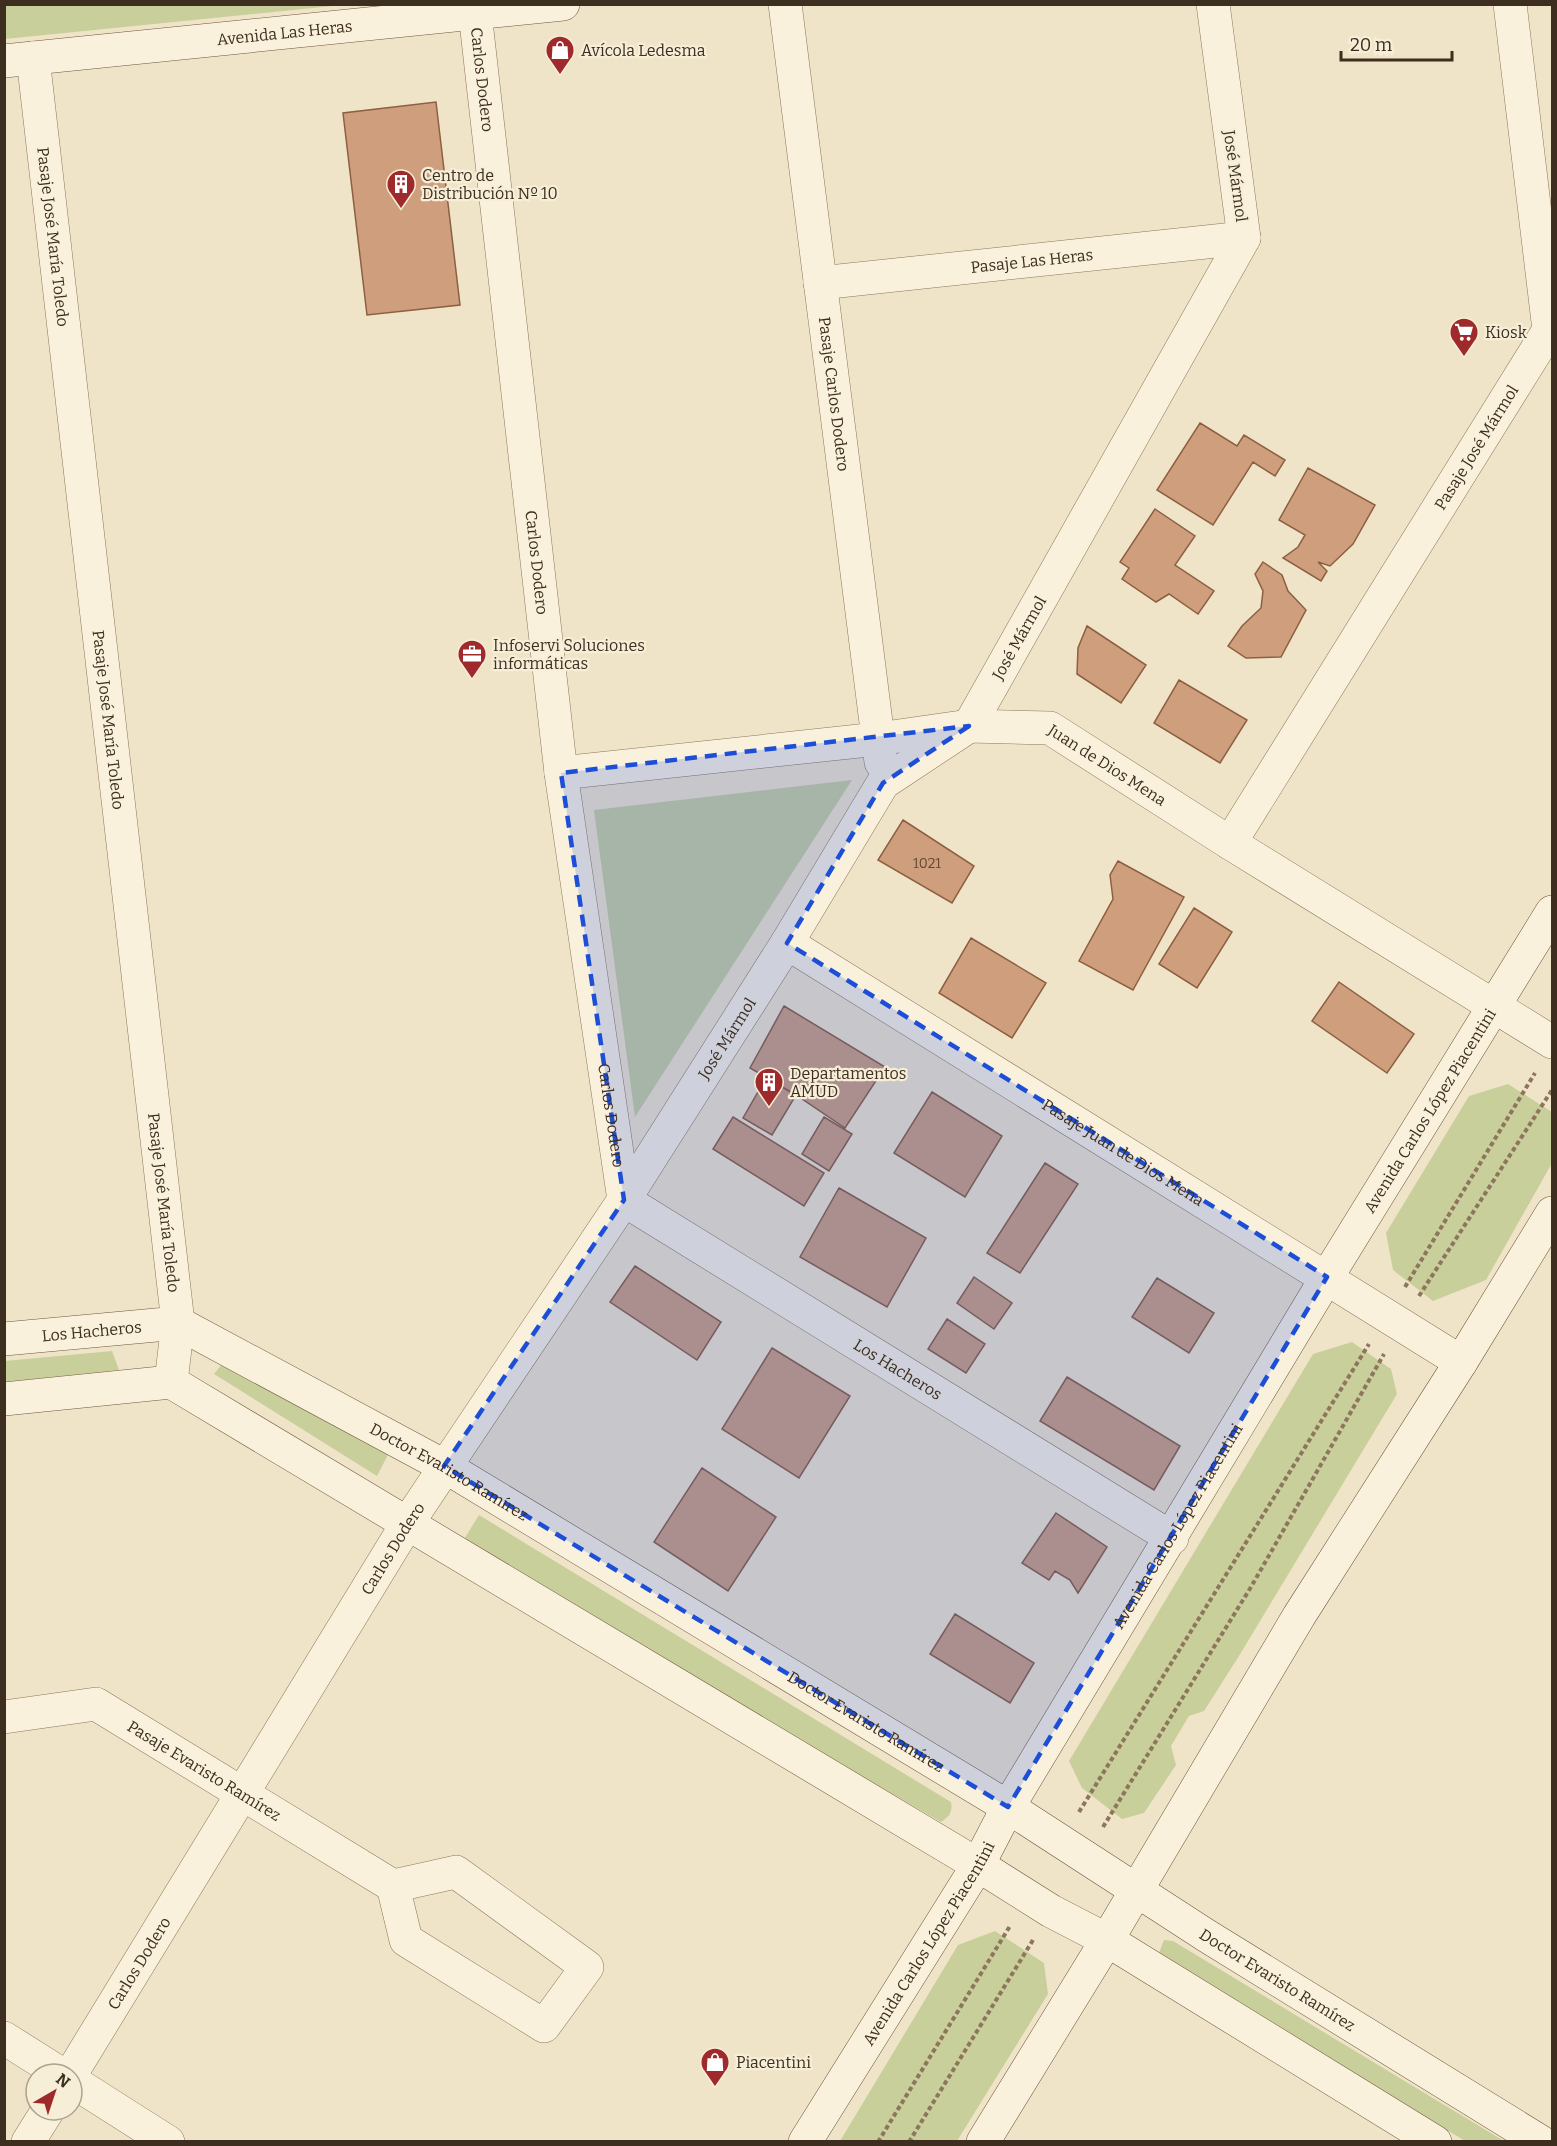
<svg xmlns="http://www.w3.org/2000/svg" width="1557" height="2146" font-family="Bitter,serif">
  <rect width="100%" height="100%" fill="#f0e4c8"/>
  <path fill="#c9cf9b" d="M5,4h337v1l-337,34z
    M852,780l-217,337 -41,-307z
    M1508,1084l44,28v51l-66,117 -53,21 -40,-31 -7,-37 83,-137z
    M1352,1342l39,27 6,25 -158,262 -35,55 -15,5 -18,30 5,19 -32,48 -22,6 -40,-31 -13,-27 244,-407z
    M112,1351l7,19 -114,12v-21z
    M227,1358l162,95 -12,23 -163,-102z
    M479,1515l472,287c2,10 -2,15 -10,20l-480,-278z
    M995,1931l49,32 4,31 -91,147h-117l118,-196z
    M1164,1940l9,1 331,200h-39l-301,-182 -5,-6z"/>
  <path fill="#cf9f7d" stroke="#8d5f41" stroke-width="1.5" d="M436,102l24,203 -93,10 -24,-202z
    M1200,423l37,23 7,-11 41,25 -10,16 -22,-14 -40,63 -56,-35z
    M1308,468l67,37 -22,39 -23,22 -12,-4 9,9 -6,10 -38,-23 15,-11 7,-12 -26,-15z
    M1155,509l40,27 -20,29 39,26 -16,23 -29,-20 -13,8 -34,-23 7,-11 -9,-6z
    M1263,562l19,13 6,16 18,19 -25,47 -35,1 -18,-12 14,-20 19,-18 2,-17 -8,-17z
    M1087,626l59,39 -25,38 -44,-29 1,-26z
    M1179,680l68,40 -27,43 -66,-40z
    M903,820l71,46 -22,37 -74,-43z
    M1118,861l66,36 -51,93 -54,-29 34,-62 -3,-24z
    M1194,908l38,24 -35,56 -38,-24z
    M971,938l75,45 -34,55 -73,-45z
    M1339,982l75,52 -27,39 -75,-52z
    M784,1006l101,61 -40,61 -49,-33 -46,-27z
    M766,1078l30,17 -24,40 -29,-17z
    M932,1092l70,44 -37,61 -71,-44z
    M733,1117l91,56 -20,33 -91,-57z
    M824,1117l28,17 -23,37 -27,-17z
    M1045,1163l33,21 -58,89 -33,-20z
    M839,1188l87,50 -39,69 -87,-50z
    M635,1266l86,56 -24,38 -87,-58z
    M974,1277l38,26 -18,26 -37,-26z
    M1157,1278l57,35 -25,40 -57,-36z
    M947,1319l38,25 -19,29 -38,-24z
    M772,1348l78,48 -51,82 -77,-49z
    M1067,1377l113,69 -26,44 -114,-69z
    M702,1468l74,49 -48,74 -74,-49z
    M1056,1513l51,34 -29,46 -8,-13 -15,-9 -6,9 -27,-17z
    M955,1614l79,49 -24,40 -80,-49z"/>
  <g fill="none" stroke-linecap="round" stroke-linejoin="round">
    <g stroke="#8d765c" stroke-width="34">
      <g id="minor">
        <path id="s1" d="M474,4l87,769 63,427"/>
        <path id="s2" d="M785,4l96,758"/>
        <path id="s3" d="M33,58l145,1265 -7,59"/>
        <path id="s4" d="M820,283l424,-45"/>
        <path id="s5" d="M561,773l317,-34 91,-13 81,2 180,115 322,199"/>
        <path id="s6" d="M1230,843l319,-513 -39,-326"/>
        <path id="s7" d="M787,943l674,419"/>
        <path id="s8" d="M624,1200l548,338"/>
        <path id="s9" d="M4,1717l92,-13 297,182 13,54 138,86 43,-59 -131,-95 -63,14"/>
        <path d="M4,2038l57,36"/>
        <path id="s10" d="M71,2074l336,-550 217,-324 163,-257 96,-160 86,-57 275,-488 -31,-234"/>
        <path d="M72,2081l96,61"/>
        <path d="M28,2142l20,-32"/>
      </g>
    </g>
    <g stroke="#6f573f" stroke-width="34">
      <g id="secondary">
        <path id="s11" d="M4,61l559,-57"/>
        <path id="s12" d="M4,1339l174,-16 266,143 564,341 199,129 334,206"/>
        <path d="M4,1399l167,-17 807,483 73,46 56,29 328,202"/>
        <path id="s13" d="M805,2142l173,-277 30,-58 319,-530 225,-365"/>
        <path d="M983,2142l124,-202 192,-324 162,-254 91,-149"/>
      </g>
    </g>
    <path stroke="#8d765c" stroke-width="4" stroke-dasharray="4.5 3" stroke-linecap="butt" d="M1405,1287l130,-214
      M1419,1296l133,-206
      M1079,1812l290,-468
      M1103,1827l148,-240 133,-233
      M878,2142l132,-216
      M909,2142l124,-202"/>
    <use href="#minor" stroke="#faf1dc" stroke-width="33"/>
    <use href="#secondary" stroke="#faf1dc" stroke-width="33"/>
  </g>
  <path fill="#1d4ed8" fill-opacity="0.2" stroke="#1d4ed8" stroke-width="4.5" stroke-dasharray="12 8" stroke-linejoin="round" d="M969,726l-86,57 -96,160 540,334 -319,530 -564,-341 180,-266 -63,-427z"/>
  <defs>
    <g id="shop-pin" transform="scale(1.5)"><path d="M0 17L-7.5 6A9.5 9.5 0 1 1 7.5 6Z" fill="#9e2a2b" stroke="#f7eed8"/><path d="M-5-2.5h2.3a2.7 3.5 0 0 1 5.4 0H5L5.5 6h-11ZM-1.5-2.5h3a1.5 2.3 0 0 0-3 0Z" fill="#fff"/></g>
    <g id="building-pin" transform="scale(1.5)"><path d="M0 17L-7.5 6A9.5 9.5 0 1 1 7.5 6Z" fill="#9e2a2b" stroke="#f7eed8"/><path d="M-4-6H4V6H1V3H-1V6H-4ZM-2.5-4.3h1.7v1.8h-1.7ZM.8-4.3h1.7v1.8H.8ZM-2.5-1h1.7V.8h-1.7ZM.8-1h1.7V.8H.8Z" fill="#fff"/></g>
    <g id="supermarket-pin" transform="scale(1.5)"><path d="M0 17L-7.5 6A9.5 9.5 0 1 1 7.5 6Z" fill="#9e2a2b" stroke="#f7eed8"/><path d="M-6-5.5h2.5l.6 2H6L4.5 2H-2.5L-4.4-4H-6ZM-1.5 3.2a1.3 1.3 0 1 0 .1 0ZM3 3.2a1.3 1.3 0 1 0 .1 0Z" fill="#fff"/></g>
    <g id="office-pin" transform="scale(1.5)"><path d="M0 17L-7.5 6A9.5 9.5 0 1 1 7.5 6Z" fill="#9e2a2b" stroke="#f7eed8"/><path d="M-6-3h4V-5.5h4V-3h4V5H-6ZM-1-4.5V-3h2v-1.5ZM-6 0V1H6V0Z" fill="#fff"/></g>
  </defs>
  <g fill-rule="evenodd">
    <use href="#shop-pin" x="560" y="50"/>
    <use href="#building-pin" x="401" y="184"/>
    <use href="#supermarket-pin" x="1464" y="332"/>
    <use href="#office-pin" x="472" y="654"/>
    <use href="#building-pin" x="769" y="1082"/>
    <use href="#shop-pin" x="715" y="2062"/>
  </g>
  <g text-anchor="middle" stroke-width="4.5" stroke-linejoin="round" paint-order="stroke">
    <g font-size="14" fill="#624a37">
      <text x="927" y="868">1021</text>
    </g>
    <g font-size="16" fill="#3d2e20" stroke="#f7eed8">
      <text dy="6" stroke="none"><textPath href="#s11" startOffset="282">Avenida Las Heras</textPath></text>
      <text dy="6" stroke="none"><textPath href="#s1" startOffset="76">Carlos Dodero</textPath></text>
      <text transform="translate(1236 176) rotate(82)" y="6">José Mármol</text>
      <text dy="6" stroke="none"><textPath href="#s3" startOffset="180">Pasaje José María Toledo</textPath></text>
      <text dy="6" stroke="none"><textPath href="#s4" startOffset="213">Pasaje Las Heras</textPath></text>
      <text dy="6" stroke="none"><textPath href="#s2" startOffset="393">Pasaje Carlos Dodero</textPath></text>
      <text dy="6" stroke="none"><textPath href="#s6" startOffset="466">Pasaje José Mármol</textPath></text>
      <text dy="6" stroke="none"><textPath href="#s1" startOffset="562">Carlos Dodero</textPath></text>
      <text dy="6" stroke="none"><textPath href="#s10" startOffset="1730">José Mármol</textPath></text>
      <text dy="6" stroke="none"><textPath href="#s3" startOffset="666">Pasaje José María Toledo</textPath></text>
      <text dy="6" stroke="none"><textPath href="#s5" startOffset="560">Juan de Dios Mena</textPath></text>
      <text dy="6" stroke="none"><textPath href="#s10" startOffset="1226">José Mármol</textPath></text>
      <text dy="6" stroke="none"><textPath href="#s13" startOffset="1206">Avenida Carlos López Piacentini</textPath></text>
      <text dy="6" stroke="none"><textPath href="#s1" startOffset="1120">Carlos Dodero</textPath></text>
      <text dy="6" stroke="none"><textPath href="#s7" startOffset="396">Pasaje Juan de Dios Mena</textPath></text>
      <text dy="6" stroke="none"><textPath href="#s3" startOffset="1152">Pasaje José María Toledo</textPath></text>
      <text dy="6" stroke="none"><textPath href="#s12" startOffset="88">Los Hacheros</textPath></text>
      <text dy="6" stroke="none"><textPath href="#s8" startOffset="322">Los Hacheros</textPath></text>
      <text dy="6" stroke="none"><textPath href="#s12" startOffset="484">Doctor Evaristo Ramírez</textPath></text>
      <text dy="6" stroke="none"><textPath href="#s13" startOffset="720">Avenida Carlos López Piacentini</textPath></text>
      <text dy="6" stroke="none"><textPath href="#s10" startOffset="616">Carlos Dodero</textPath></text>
      <text dy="6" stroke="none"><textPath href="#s12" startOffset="970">Doctor Evaristo Ramírez</textPath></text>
      <text dy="6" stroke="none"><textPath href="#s9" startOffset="220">Pasaje Evaristo Ramírez</textPath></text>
      <text dy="6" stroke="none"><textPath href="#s13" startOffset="234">Avenida Carlos López Piacentini</textPath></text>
      <text dy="6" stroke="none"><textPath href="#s10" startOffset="130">Carlos Dodero</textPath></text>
      <text dy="6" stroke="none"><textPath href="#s12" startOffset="1456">Doctor Evaristo Ramírez</textPath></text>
    </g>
    <g font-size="16" fill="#3d2e20" stroke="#f7eed8" text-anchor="start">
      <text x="581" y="56">Avícola Ledesma</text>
      <text x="422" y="181">Centro de<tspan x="422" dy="18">Distribución Nº 10</tspan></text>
      <text x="1485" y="338">Kiosk</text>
      <text x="493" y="651">Infoservi Soluciones<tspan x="493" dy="18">informáticas</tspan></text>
      <text x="790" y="1079">Departamentos<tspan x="790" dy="18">AMUD</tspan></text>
      <text x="736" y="2068">Piacentini</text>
    </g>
  </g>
  <rect width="1557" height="2146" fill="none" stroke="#3d2e20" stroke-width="12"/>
  <g transform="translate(54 2092) rotate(39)"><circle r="28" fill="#f7eed8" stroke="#ada18e" stroke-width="1.5"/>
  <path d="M0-4.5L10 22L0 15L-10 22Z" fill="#9e2a2b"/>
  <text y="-9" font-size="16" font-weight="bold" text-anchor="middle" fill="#3d2e20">N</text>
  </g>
  <path d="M1341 51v9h111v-9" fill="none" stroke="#3d2e20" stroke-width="3"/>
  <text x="1350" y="51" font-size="18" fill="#3d2e20" stroke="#f7eed8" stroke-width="4.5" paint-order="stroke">20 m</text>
</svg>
